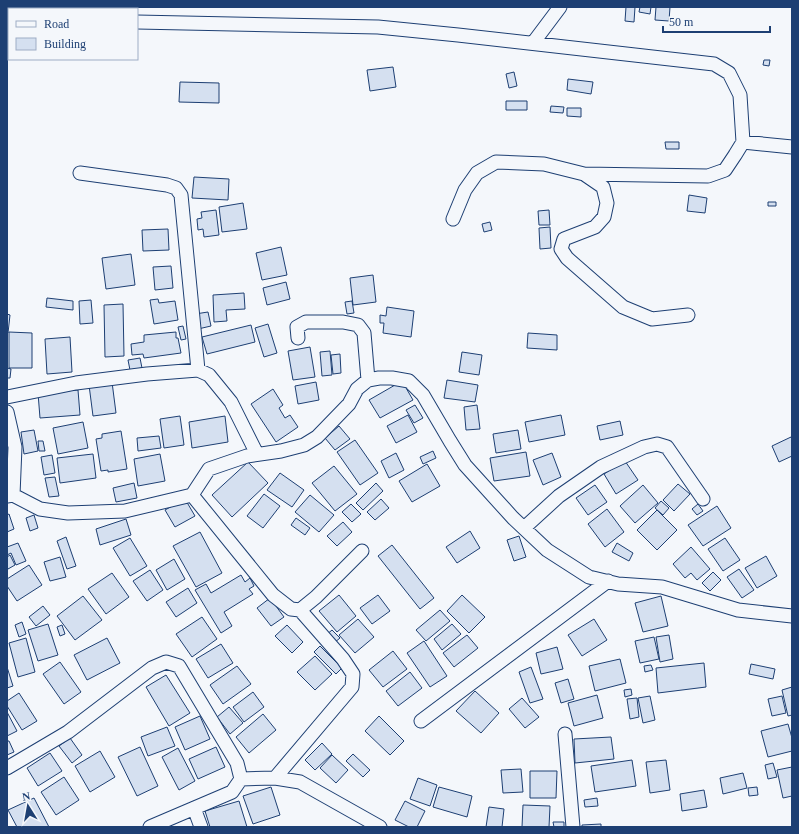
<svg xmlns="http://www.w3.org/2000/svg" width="799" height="834" font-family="'Times New Roman',serif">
  <rect width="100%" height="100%" fill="#f4f7fb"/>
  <path fill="#d5e0f0" stroke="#1d3f73" d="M626,7h9l-1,15 -9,-1z
    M640,7h11l-1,7 -11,-2z
    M656,7h14l-1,14 -14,-1z
    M764,60h6l-1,6 -6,-1z
    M393,67l3,20 -26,4 -3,-21z
    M514,72l3,14 -8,2 -3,-14z
    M568,79l25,3 -2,12 -24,-4z
    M180,82l39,1v20l-40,-1z
    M506,101h21v9h-21z
    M551,106l13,1 -1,6 -13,-1z
    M567,108h14v9l-14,-1z
    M665,142h14v7h-13z
    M194,177l35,2 -1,21 -36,-2z
    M689,195l18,3 -2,15 -18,-2z
    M768,202h8v4h-8z
    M243,203l4,26 -25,3 -3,-25z
    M216,210l3,25 -15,2 -1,-8 -5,1 -1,-11 5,-1 -1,-6z
    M549,210l1,15h-11l-1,-14z
    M490,222l2,8 -8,2 -2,-8z
    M550,227l1,21 -11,1 -1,-21z
    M168,229l1,21 -26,1 -1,-21z
    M281,247l6,28 -25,5 -6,-27z
    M131,254l4,31 -29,4 -4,-31z
    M171,266l2,22 -18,2 -2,-23z
    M373,275l3,27 -23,3 -3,-27z
    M286,282l4,17 -23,6 -4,-17z
    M244,293l1,16 -19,1 1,11 -13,1 -1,-27z
    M47,298l26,3v9l-27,-3z
    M158,299l1,4 16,-2 3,19 -24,4 -4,-24z
    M91,300l2,23 -13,1 -1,-23z
    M352,301l2,12 -7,1 -2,-12z
    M123,304l1,52 -19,1 -1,-52z
    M387,307l27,4 -3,26 -28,-4 1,-10h-4v-8l6,1z
    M208,312l3,14 -13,3 -3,-15z
    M7,314l3,1 -2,18h-1z
    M268,324l9,29 -13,4 -9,-29z
    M251,325l4,17 -48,12 -5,-17z
    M183,326l3,13 -5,1 -3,-13z
    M9,332l23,1v35h-23z
    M176,332v6h2l3,15 -37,5 -1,-4 -11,1 -1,-11 13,-2v-7z
    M528,333l29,2v15l-30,-2z
    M70,337l2,35 -25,2 -2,-35z
    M310,347l5,30 -22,3 -5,-29z
    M330,351l2,24 -10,1 -2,-24z
    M462,352l20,3 -3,20 -20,-3z
    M340,354l1,19 -8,1 -2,-19z
    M140,358l2,10 -12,2 -2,-10z
    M7,368l4,1 -1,9h-3z
    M447,380l31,5 -3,17 -31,-4z
    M402,381l11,19 -33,18 -11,-18z
    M112,382l4,31 -23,3 -4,-31z
    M316,382l3,18 -21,4 -3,-18z
    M273,389l10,16 -4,3 6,10 5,-3 8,12 -22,15 -25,-38z
    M78,390l2,25 -40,3 -2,-25z
    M415,405l8,13 -9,5 -8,-13z
    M477,405l3,24 -14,1 -2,-23z
    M408,415l9,17 -21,11 -9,-17z
    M561,415l4,20 -36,7 -4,-20z
    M180,416l4,29 -20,3 -4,-29z
    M225,416l3,26 -36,6 -3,-26z
    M620,421l3,14 -23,5 -3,-14z
    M83,422l5,26 -30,6 -5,-26z
    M339,426l11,13 -15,11 -10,-12z
    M34,430l4,21 -14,3 -3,-22z
    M518,430l3,19 -25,4 -3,-19z
    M121,431l6,38 -19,3v-2l-7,1 -5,-32 6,-1v-4z
    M159,436l2,12 -23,3 -1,-13z
    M791,437l1,3v16l-13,6 -7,-16z
    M355,440l23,33 -18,12 -23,-33z
    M38,441h5l2,10h-6z
    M433,451l3,7 -13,6 -3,-7z
    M526,452l4,24 -36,5 -4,-23z
    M396,453l8,17 -15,8 -8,-17z
    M552,453l9,24 -18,8 -10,-25z
    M93,454l3,24 -36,5 -3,-25z
    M160,454l5,27 -27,5 -4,-27z
    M52,455l3,18 -11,2 -3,-18z
    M625,461l13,19 -22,14 -12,-20z
    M248,462l20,21 -36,34 -20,-22z
    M427,464l13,22 -28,16 -13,-21z
    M334,466l23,28 -22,17 -23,-28z
    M280,473l24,17 -12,17 -25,-17z
    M55,477l4,19 -10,1 -4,-19z
    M134,483l3,15 -21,4 -3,-14z
    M376,483l7,8 -20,19 -7,-7z
    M678,484l12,10 -16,17 -11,-11z
    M595,485l12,17 -19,13 -12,-17z
    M643,485l15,18 -23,20 -15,-17z
    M264,494l16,12 -17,22 -16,-12z
    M310,495l24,20 -15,17 -24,-20z
    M185,499l10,17 -20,11 -10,-17z
    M381,499l8,9 -14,12 -8,-8z
    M661,501l8,7 -6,7 -8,-7z
    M351,504l10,10 -9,8 -10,-10z
    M698,504l5,7 -6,4 -5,-6z
    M717,506l14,22 -28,18 -15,-21z
    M607,509l17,23 -19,15 -17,-23z
    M657,510l20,20 -20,20 -20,-20z
    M9,514l5,15 -7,3v-17z
    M34,515l4,13 -8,3 -4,-13z
    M296,518l14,10 -5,7 -14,-10z
    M126,519l5,16 -31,10 -4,-16z
    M343,522l9,10 -15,14 -10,-10z
    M470,531l10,17 -23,15 -11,-16z
    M200,532l22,41 -26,14 -23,-41z
    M519,536l7,21 -12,4 -7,-21z
    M66,537l10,29 -9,3 -10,-28z
    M130,538l17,28 -17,10 -17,-28z
    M725,538l15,22 -17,11 -15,-22z
    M18,543l8,18 -10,4 -5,-12 -4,2v-8z
    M617,543l16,10 -4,8 -17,-9z
    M392,545l42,53 -14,11 -42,-53z
    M691,547l19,22 -13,11 -6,-7 -6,5 -12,-14z
    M10,555l5,10 -7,4 -1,-3v-9z
    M766,556l11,20 -20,12 -12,-20z
    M60,557l6,20 -16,4 -6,-19z
    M174,559l11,20 -18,11 -11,-20z
    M29,565l13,20 -25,16 -10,-15v-7z
    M739,569l15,21 -12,8 -15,-21z
    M150,570l13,20 -16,11 -14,-20z
    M713,572l8,8 -11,11 -8,-8z
    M112,573l17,24 -23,17 -18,-25z
    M241,575l4,7 5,-4 4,8 -5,3 4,5 -29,18 8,14 -11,7 -26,-43 11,-6 5,9z
    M188,588l9,15 -21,14 -10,-15z
    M339,595l17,21 -19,16 -18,-21z
    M378,595l12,16 -18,13 -12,-16z
    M462,595l23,22 -16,16 -22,-22z
    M83,596l19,24 -27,20 -18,-24z
    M661,596l7,30 -25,6 -8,-29z
    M270,598l14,19 -13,9 -14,-18z
    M43,606l7,9 -14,11 -7,-9z
    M440,610l10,11 -24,20 -10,-11z
    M202,617l15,22 -25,18 -16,-23z
    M358,619l16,18 -19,16 -16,-18z
    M594,619l13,21 -25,16 -14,-21z
    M22,622l4,12 -7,3 -4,-12z
    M48,624l10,31 -20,6 -10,-31z
    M452,624l9,10 -19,16 -8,-11z
    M62,625l3,9 -5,2 -3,-9z
    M287,625l16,17 -11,11 -17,-17z
    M332,630l8,8 -6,5 -8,-8z
    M467,635l11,13 -24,19 -11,-14z
    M669,635l4,24 -13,3 -4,-25z
    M654,637l5,22 -19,4 -5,-22z
    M26,638l9,34 -17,5 -9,-34z
    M107,638l13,25 -33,17 -13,-25z
    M424,641l23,35 -17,11 -23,-34z
    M221,644l12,19 -25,15 -12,-19z
    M320,646l22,22 -6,6 -22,-22z
    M557,647l6,22 -22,5 -5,-21z
    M393,651l14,18 -24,18 -14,-17z
    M315,656l17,18 -17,16 -18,-18z
    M620,659l6,24 -31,8 -6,-25z
    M60,662l21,30 -17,12 -21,-30z
    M704,663l2,24 -48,6 -2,-25z
    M751,664l24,5 -2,10 -24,-5z
    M651,665l2,5 -8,2 -1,-6z
    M237,666l14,18 -28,20 -13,-19z
    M7,667l6,19 -6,2z
    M531,667l12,32 -13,4 -11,-31z
    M410,672l12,16 -24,18 -12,-15z
    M166,675l24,38 -21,13 -23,-39z
    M568,679l6,20 -13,4 -6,-20z
    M792,687v28l-4,1 -6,-26z
    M631,689l1,6 -7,2 -1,-7z
    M475,691l24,22 -18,20 -25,-22z
    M253,692l11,15 -20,15 -11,-15z
    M19,693l18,28 -15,9 -15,-24v-5z
    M597,695l6,23 -29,8 -6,-23z
    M650,696l5,24 -12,3 -5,-25z
    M782,696l4,17 -14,3 -4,-17z
    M522,698l17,19 -14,11 -16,-19z
    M637,698l2,19 -9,2 -3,-20z
    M229,707l14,16 -13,11 -13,-17z
    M7,712l10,19 -10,5z
    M263,714l13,16 -27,23 -13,-16z
    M200,716l10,23 -25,11 -10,-23z
    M379,716l25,25 -14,14 -25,-24z
    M788,724l4,14v13l-24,6 -7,-26z
    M167,727l8,19 -27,10 -7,-19z
    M611,737l3,22 -39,4 -1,-24z
    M70,738l12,17 -10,8 -13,-17z
    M7,741h2l5,11 -7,3z
    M322,743l10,11 -17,16 -10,-10z
    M140,747l18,39 -21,10 -19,-39z
    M216,747l9,20 -27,12 -9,-20z
    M178,748l17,33 -16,9 -17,-33z
    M100,751l15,26 -25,15 -15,-26z
    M50,753l12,18 -24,15 -11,-18z
    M353,754l17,16 -7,7 -17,-16z
    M332,755l16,15 -12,13 -16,-15z
    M632,760l4,26 -41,6 -4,-26z
    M666,760l4,30 -20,3 -4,-31z
    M773,763l4,14 -9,2 -3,-14z
    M792,767v29l-9,2 -6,-28z
    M521,769l2,23 -20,1 -2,-23z
    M530,771h27l-1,27h-26z
    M743,773l4,15 -24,6 -3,-16z
    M64,777l15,23 -23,15 -15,-23z
    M418,778l19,7 -7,21 -20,-7z
    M271,787l9,28 -27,9 -10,-28z
    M439,787l33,9 -5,21 -34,-10z
    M757,787l1,8 -9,1 -1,-8z
    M704,790l3,17 -25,4 -2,-17z
    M34,798l15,29h-32l-9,-17z
    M597,798l1,8 -13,1 -1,-7z
    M239,801l8,26h-37l-5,-16z
    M405,801l20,10 -8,16h-8l-14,-7z
    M523,805l27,1 -1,21h-27z
    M489,807l15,2 -2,18h-16z
    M553,822h11v5h-10z
    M601,824v3h-19v-2z"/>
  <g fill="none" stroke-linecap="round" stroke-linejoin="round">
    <g stroke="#1d3f73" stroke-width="15">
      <path id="minor" d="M119,7l1,2
        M7,19h2
        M137,22l241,5 80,8 256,29 15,9 11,22 3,47 -8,13 -10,15 -17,6 -124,-2 -40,-10 -48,-2 -19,11 -12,17 -12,29
        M533,43l27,-36
        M743,142l49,5
        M80,173l87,12 9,3 5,7 17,175
        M584,174l19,13 4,16 -3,14 -9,10 -31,12 -3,10 6,9 56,49 29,12 36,-4
        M298,338l-1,-11 9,-5h37l15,3 6,8 4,47
        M7,397l69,-14 71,-9 51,-4 11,5 22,27 26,52
        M7,412l8,35 -2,48
        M192,495l81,100 18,14 9,1 16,-13 46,-46
        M7,496l6,-1 27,14 28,4 57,-2 67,-16 17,-26 38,-13 34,-5 23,-6 13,-8 32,-33 8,-15 11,-9 11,-2h13l17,3 14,14 27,46 15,24 19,21 29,32 34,32 42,27 29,7 44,3 76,23 54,6
        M524,528l35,-32 42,-29 43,-20 13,-3 10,3 36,52
        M421,721l187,-140
        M565,734l8,93
        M7,768l61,-36 84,-64 14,-6 13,4 58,97 4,16 -9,13 -82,35
        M275,778l77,-91 1,-13 -10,-15 -43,-49
        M241,779l34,-1 25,4 80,45
        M194,808l7,19"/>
    </g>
    <use href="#minor" stroke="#f4f7fb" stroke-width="13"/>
  </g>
  <rect width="799" height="834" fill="none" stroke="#1d3f73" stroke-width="16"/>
  <rect x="8" y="8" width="130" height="52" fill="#f4f7fb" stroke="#9eadc5"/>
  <rect x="16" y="21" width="20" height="6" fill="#f4f7fb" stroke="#9eadc5"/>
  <text x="44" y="28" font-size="12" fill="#1d3f73">Road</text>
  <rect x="16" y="38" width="20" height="12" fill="#d5e0f0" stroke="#9eadc5"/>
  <text x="44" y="48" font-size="12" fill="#1d3f73">Building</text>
  <g transform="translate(28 806) rotate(349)" stroke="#f4f7fb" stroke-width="3" paint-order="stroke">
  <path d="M0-3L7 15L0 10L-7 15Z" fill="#1d3f73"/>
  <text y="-6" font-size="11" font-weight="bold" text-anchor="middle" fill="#1d3f73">N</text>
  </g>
  <path d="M663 26v6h107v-6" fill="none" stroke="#1d3f73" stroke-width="2"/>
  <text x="669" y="26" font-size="12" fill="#1d3f73" stroke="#f4f7fb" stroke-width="3" paint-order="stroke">50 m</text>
</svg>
